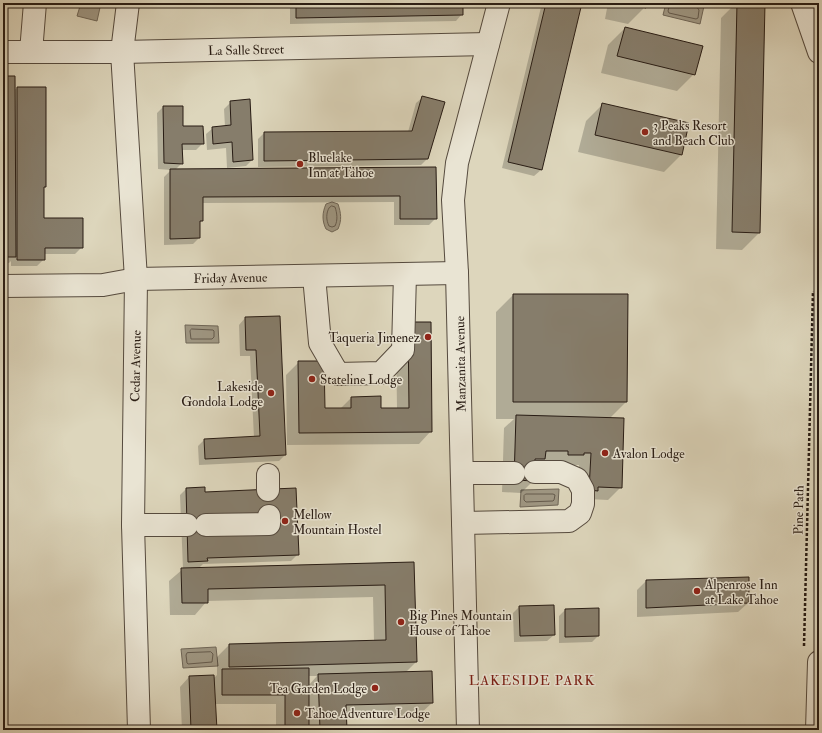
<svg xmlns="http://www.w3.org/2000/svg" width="822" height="733" font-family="'IM FELL Double Pica',serif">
  <rect width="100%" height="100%" fill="#ddd6bc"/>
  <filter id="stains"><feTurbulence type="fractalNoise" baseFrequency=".005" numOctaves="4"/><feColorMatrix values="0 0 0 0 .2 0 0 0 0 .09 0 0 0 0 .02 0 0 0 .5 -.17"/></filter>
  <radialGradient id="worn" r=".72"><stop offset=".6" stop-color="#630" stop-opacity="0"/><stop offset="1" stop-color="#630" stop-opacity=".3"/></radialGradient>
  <path fill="#9f9783" stroke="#6f6657" d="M81,3h20l-4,18 -20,-5z
    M666,3h26l12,3 -4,18 -37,-9z
    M332,202l6,2c3,9 4,16 0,25l-6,3 -6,-3c-4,-8 -4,-16 0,-25z
    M185,325l33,1 1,17h-33z
    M559,489l-1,16 -38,2 1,-17z
    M216,647l2,19 -35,2 -2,-19z"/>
  <path fill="#0003" fill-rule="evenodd" d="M84,3h24l-5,5z
    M290,3h172v11l-6,7 -166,3z
    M542,3h39l-40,167 -7,6 -32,-8z
    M608,3h38l-1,4 -17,17 -23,-5z
    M647,3h15l-3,3z
    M736,3h28l-5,230 -17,17 -26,-1 5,-231z
    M625,28l69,46 -17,17 -76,-18 7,-28z
    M3,77l11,13 3,-2h28v99l-2,2v30l39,28 -7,7h-31v5l-7,7h-26v-5l-2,2h-6z
    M423,97l4,62 -6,6 -163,2v-28l6,-6 144,-1 8,-29z
    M231,102l21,58 -6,6 -19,2 -1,-20 -19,2 -1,-16 7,-6 12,-1 -1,-18z
    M603,104l85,20 -7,31 -17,17 -86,-20 8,-31z
    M163,107l19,20 21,16 -7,7h-14v13l-7,7 261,-2v50l-7,7h-35v-23l-192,1v18l-3,2v15l-6,6 -29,1v-68l7,-7 -13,-1 -1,-56z
    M513,295l113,107 -17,17 12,68 -13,13 -20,-1 -11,3 2,-37h-6l-3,2 -36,13 -13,13 -19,-1 2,-64 10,-9h-18v-107z
    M279,317l6,138 -6,6 -80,4 -1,-19 6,-6 50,-2 -4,-82h-10l-1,-31 6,-7z
    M409,323l22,108 -12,13 -132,1 -1,-70 13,-13 25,47h16l11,-11 29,11h17l-1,-73z
    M186,489l18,4 94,61 -7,7 -88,3 -4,4 214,-5 3,99 -11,11 27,30 -13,12 -74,2 1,13h-70v-26h-62l2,26h-34l-2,-43 9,-10 24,2 4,-4v-18l12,-12 145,-4 -1,-44 -166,4 -12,14h-25l-1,-34 14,-12 -3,-74zM308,676h9l-9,10z
    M646,581l102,22 -10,9 -101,5v-27z
    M519,607l35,28 -7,6 -33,1 -1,-29z
    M598,609v27l-6,6 -33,1v-27l6,-6z"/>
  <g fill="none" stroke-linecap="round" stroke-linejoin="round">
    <path stroke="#645a4c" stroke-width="1" d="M670,3l-2,8 1,2 27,6 2,-1 1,-8 -3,-4 -1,-3
      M332,206l3,1c2,6 3,13 0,19l-3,1 -3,-1c-3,-6 -3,-13 0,-18z
      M192,329l21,1 1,1v6l-2,2h-21l-1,-8z
      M526,494h27l2,1 -1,5 -1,1 -27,1 -2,-2v-4z
      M211,652l2,2 -1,8 -24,2 -1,-1 -1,-8 1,-2z"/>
  </g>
  <path fill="#867d6b" stroke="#281c14" d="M296,3h167v12l-167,3z
    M546,3h36l-40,167 -34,-8z
    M626,3h21l-1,5z
    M737,3h28l-5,230 -28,-1z
    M625,27l78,19 -8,29 -78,-19z
    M3,76h12l1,181h-13z
    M17,87h29v100h-2v31h39v30h-38v12h-28z
    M422,96l23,6 -17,57 -164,2v-29l148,-1z
    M250,99l3,61 -20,2 -1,-20 -19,2 -1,-17 19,-2 -1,-24z
    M602,103l87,20 -7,32 -87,-20z
    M163,106h20v20h20l1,18h-22l1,20 -19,-1z
    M436,167l1,52h-37v-23l-197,1v24h-3v17l-30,1v-70z
    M513,294h115l-1,108h-114z
    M280,316l6,139 -81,4 -1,-20 56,-3 -4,-86h-10l-1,-33z
    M408,322h23l1,110 -133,1 -1,-72h26l1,47h26v-11l30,-1v12h28z
    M516,415l108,3 -2,70 -24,-1v4l-9,-1 2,-37h-7v2h-16v-4h-22l-1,8h-10v22l-21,-1z
    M205,487v5l91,-4 3,67 -92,3 1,3 -20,1 -2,-74z
    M414,562l3,100 -188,5v-23l157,-4 -1,-55 -177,4v14h-26l-1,-35z
    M749,577v26l-103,5v-28z
    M554,605l1,30 -35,1 -1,-30z
    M599,608v28l-34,1v-28z
    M309,668v62h-24v-35h-63v-26z
    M432,671l1,32 -87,2 1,25h-27l-2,-56z
    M214,675l3,55h-26l-2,-54z"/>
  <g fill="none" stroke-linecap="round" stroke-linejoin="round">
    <g stroke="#554a3e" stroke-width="24">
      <g id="minor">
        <path d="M128,3l-6,49 14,227 -3,246 6,205"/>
        <path d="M802,3l17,49"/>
        <path id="s1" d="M3,52h119l366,-8"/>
        <path d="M31,52l4,-49"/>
        <path d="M314,276l6,67 18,31 43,-1 22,-23 2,-76"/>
        <path id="s2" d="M3,286l100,-1 33,-6 321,-6"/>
        <path d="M462,473h52"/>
        <path d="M268,475v15"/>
        <path d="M463,523l106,-2 11,-8 3,-9v-14l-6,-11 -16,-7h-26"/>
        <path d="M133,525h54"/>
        <path d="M206,525l63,-1v-8"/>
        <path d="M468,730l-11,-457 -4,-73 4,-37 42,-160"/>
        <path d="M817,730l2,-68"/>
      </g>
    </g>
    <path stroke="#281c14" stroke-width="2.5" stroke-dasharray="3 2" stroke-linecap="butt" d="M804,646l9,-355"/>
    <use href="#minor" stroke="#e9e4d3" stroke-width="22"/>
  </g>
  <g fill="#8f2418" stroke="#e9e4d3" stroke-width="1.5">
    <circle cx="645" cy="132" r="4"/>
    <circle cx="300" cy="164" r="4"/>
    <circle cx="428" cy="337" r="4"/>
    <circle cx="312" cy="379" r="4"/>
    <circle cx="271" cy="393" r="4"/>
    <circle cx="605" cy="453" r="4"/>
    <circle cx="285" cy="521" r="4"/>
    <circle cx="697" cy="591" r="4"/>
    <circle cx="401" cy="622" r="4"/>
    <circle cx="375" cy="688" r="4"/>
    <circle cx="297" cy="713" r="4"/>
  </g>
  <g text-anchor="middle" stroke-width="3" stroke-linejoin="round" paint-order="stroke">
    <g font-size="13" fill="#281c14" stroke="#e9e4d3">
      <text dy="5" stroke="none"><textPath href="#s1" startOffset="243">La Salle Street</textPath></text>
      <text dy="5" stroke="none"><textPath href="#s2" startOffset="228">Friday Avenue</textPath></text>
      <text transform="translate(460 364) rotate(-91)" y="5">Manzanita Avenue</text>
      <text transform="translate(135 366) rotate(-89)" y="5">Cedar Avenue</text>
      <text transform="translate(798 510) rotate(-89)" y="5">Pine Path</text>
    </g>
    <g font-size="13" fill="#281c14" stroke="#e9e4d3" text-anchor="start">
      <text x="653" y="130">3 Peaks Resort<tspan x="653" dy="15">and Beach Club</tspan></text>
      <text x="308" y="162">Bluelake<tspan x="308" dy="15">Inn at Tahoe</tspan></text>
      <text x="420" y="342" text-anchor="end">Taqueria Jimenez</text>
      <text x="320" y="384">Stateline Lodge</text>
      <text x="263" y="391" text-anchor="end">Lakeside<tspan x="263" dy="15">Gondola Lodge</tspan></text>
      <text x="613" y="458">Avalon Lodge</text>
      <text x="293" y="519">Mellow<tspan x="293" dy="15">Mountain Hostel</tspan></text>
      <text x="705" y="589">Alpenrose Inn<tspan x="705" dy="15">at Lake Tahoe</tspan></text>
      <text x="409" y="620">Big Pines Mountain<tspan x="409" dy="15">House of Tahoe</tspan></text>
      <text x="367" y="693" text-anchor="end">Tea Garden Lodge</text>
      <text x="305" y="718">Tahoe Adventure Lodge</text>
    </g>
    <g font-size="14" letter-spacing="1" fill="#7a1f14" stroke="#e9e4d3">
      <text x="532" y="685">LAKESIDE PARK</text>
    </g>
  </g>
  <rect width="822" height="733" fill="none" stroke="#ddd6bc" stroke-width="16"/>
  <rect x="4" y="4" width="814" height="725" fill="none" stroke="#281c14" stroke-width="2"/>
  <rect x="8" y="8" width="806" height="717" fill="none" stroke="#281c14"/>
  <rect width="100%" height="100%" filter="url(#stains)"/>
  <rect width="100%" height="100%" fill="url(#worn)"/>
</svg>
